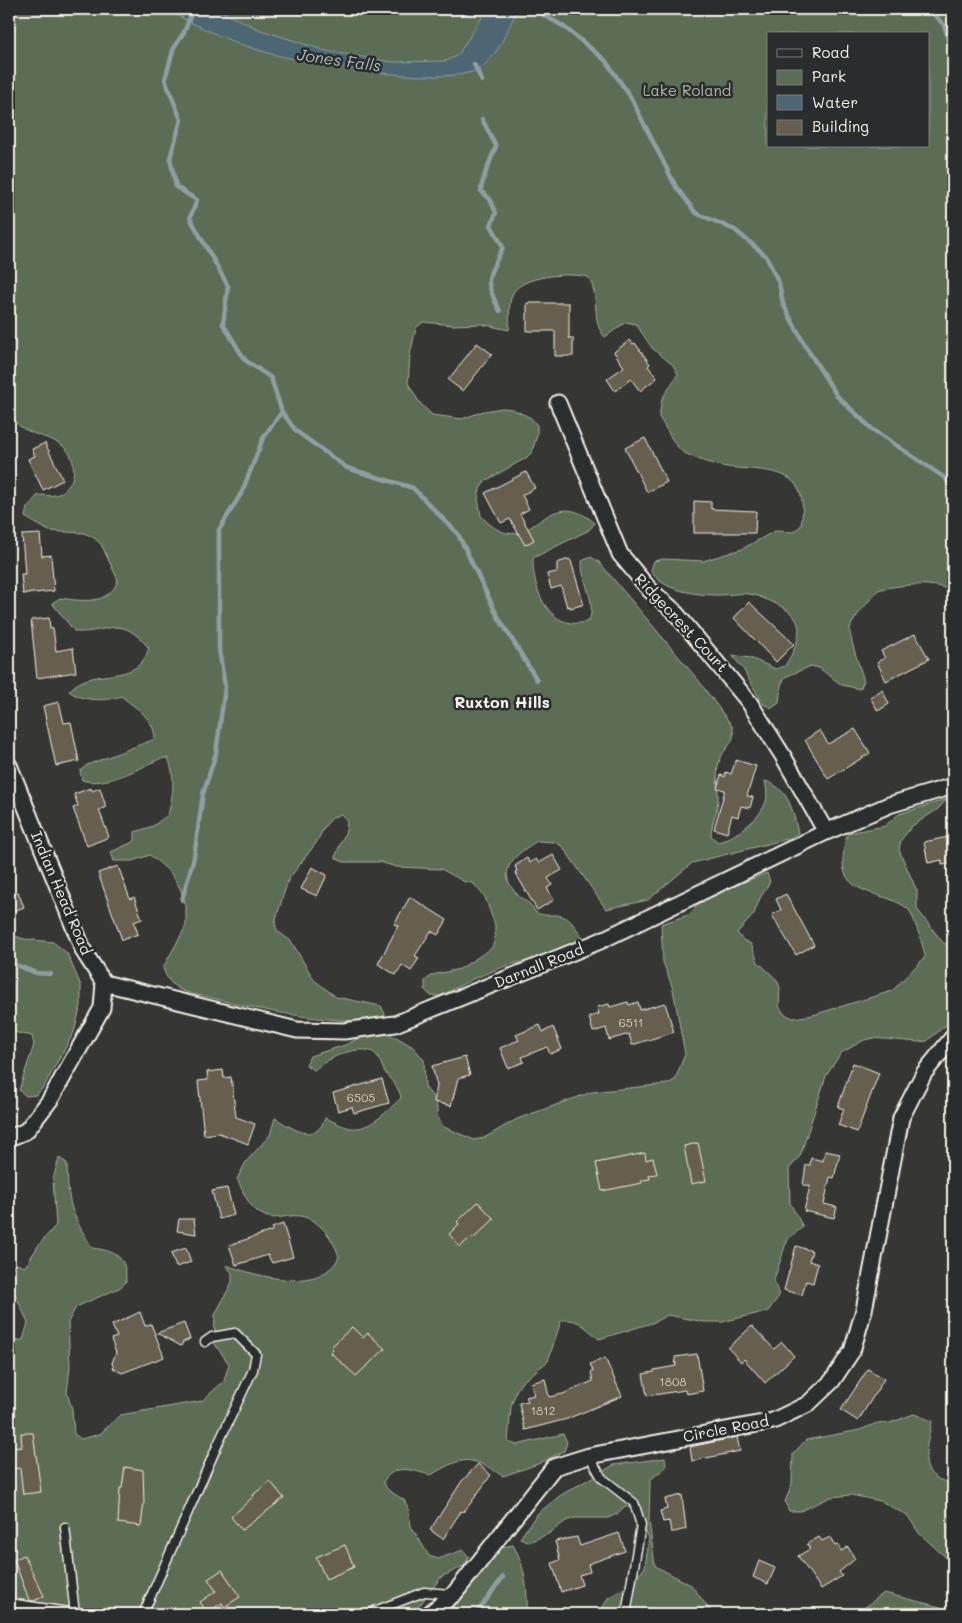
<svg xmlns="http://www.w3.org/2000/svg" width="962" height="1623" font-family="Mali,sans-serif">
  <rect width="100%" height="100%" fill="#363735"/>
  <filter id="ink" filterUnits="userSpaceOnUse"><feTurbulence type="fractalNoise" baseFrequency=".02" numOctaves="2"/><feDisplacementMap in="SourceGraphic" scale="10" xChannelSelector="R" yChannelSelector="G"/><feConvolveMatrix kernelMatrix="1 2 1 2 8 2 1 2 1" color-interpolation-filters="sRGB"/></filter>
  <g filter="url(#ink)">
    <path fill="#5c6c55" stroke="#a8ae9e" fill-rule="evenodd" d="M9,9h158l23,13 46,-13h717v584c-13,-13 -57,-8 -75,-3 -8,11 -23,25 -28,38 -2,7 11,42 14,53l-4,8 -18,-4 -23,-17 -8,-2 -26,11 -4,8 -2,18 -7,5 -9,-4 -20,-35 -11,-14 18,3 26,11 9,-3c18,-30 23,-49 -13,-64 -6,-2 -12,-6 -18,-7 -10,-3 -24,0 -35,0 -21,0 -59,-4 -68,-25l3,-9 9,-2 40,2 39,-12 33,-18 18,1 8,-6c10,-61 -31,-54 -74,-59 -12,-2 -33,-8 -44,-15 -7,-4 -19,-27 -24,-35l3,-18 16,-25 -5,-9 -21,-17 -16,-24 -10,-2 -21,15c-15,-16 -4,-42 -17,-60 -17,-5 -69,-2 -76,18 -4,10 -2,24 -3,35l-28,-6 -28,1 -30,-3 -7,6 -6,27 -2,28 11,19 13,13 30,4 22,-8 19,-3 9,1 19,9 6,7v10l-5,17 -6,6 -41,23 -5,8 -2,9 3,18c51,54 60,-38 114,7l-6,7 -56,28c-1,32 17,76 56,63 8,-21 -8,-39 -7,-60l9,-4 8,5 100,119 33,45c5,17 -5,18 -11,31 -7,14 -2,29 -3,44 -1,12 -7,23 -7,35l7,6c16,-4 43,-23 48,-41 2,-6 0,-14 -1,-20 24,7 28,30 33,52l-7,5 -99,25 -44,37 -42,9 -43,-62 -8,-5 -18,-1c-19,12 -43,28 -21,52 7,9 15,8 19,19 10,6 17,1 27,4 11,3 18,19 24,28l-25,10 -53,11 -33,13 -35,18h-9l-6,-6v-9l7,-6 28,-6 32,-21 3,-10v-13l-10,-28 -12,-14 -8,-1 -24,-13 -44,-2 -17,-5h-37l-8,-5 11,-26 1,-10 -6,-7 -9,4 -7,8 -9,17 -28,37 -13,42 2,9 14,10 23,39 22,17 45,9 4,8 -5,7c-56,1 -114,-9 -168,-23 -10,-2 -24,-4 -33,-9 -9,-5 -13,-12 -16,-21l23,-42v-20l-6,-18 -10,-16 -20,-17 -18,6h-18l-3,-9 24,-11v-9l18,-6 15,-11c5,-19 8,-39 0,-57 -11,0 -16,5 -25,9 -18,8 -43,19 -61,13l-2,-9 7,-6 68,-26c0,-20 -19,-31 -34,-43 -15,6 -40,5 -52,-5 23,-27 68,-2 80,-43 -30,-35 -36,-15 -74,-16l-23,-29 8,-5c22,3 49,8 58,-18l-17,-36 -8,-7 -9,-4 -35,-2 -24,-14 2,-9 11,-13c16,1 24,2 33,-13 3,-8 3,-11 2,-19 -5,-26 -35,-24 -52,-36 -7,-5 -9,-13 -12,-20zM768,34h160v112h-160z
      M947,799l-9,10 -26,17 -11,14 -2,10 18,41v18l27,35 9,-1v76l-26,22 -9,1 -45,-4 -9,2 -23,13 -15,23 -26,80 -11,13 1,34 13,24 -14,11 -4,8 -11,34 5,16 -11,15 -46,11h-18l-36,-7 -16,8 -53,16c-12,-10 -22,-23 -38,-18l-13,40 -26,21 -5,7 -6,17 -3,36 9,3 46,-11 4,8 -3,9 -26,13 -35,12c-32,-20 -39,-21 -72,-1 -18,-4 -36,-13 -48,7l5,8 16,10 4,8 3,18 18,30 9,3 25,-9 6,7 -5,9 -23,11 -21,28 -14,9h-397v-273l14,-1 5,-17 -19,-43v-10l7,-6 9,3 13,-21 18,-21 -3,-46 6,-21 8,5c1,42 3,48 25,85 23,3 35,8 34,34l-7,6 -43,19 -8,15 2,45 -3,26 5,16 2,25 7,5 19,-5 20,-19 82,-14 22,-20 5,-17 -15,-21 1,-28 17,-33v-9l-6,-8c31,11 94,30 113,-8 -5,-18 -20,-38 -39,-41 -12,-2 -24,5 -35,0 -16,-7 -21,-23 -28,-37l9,-17 24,-27 5,-17c17,10 41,28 50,0 8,3 18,9 26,10 19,3 37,-18 50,-30 -2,-11 -7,-14 -14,-23 -6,-7 -6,-18 -14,-23 -18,-8 -46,7 -59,18l-8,-5 4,-9 35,-11 26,-13 9,-1 18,7 15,9 11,13 1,27 11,14 2,18 6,8 30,13 10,-2 33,-19 75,-27 75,-8 8,-4 10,-26 -12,-65 -10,-27 -2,-38 27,-9 13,-13 16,-9 50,-20 3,9 -10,16 -6,16 -17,19 6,7 8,4 7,18 19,18 3,8 -1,18 5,8 9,4 20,-3 79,-24 33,-34c0,-6 -12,-43 -16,-47 -21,-20 -67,-12 -66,-50 1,-10 1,-18 5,-27l37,-7 14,-12z
      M9,934l15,5 29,3 14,11 14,33v19l-7,27 -31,56 -7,7 -10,1 -7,-6 15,-45 -2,-9 -23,-5z
      M914,1414l18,7c-5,28 -18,57 21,62v81l-34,-31 -11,-17 -27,-15 -30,-6 -20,2 -31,14h-11l-4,-9 7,-18 1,-30 13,-14 54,-10 17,-7 10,1z
      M665,1458l1,9 -16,13 -1,41 6,45 36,19 22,29h-114l9,-16 25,-15 12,-16 4,-29 -15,-28 -9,-4 -8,8 -9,4h-33l-9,3 -18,13 -19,8 -9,-4 17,-24 24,-19 53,-30z
      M513,1545c12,19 15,47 14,69h-89l12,-5 53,-62z
      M884,1593l56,14 13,7h-97z"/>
    <path fill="#4e6673" stroke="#909ea2" d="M167,9h48l46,21 65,21 66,11 54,-1 12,-6 29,-46h31c-10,18 -20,49 -39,60 -35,19 -170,-5 -211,-16 -35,-10 -69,-25 -101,-44z"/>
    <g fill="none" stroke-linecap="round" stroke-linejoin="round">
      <path stroke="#909ea2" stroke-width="4.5" d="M533,9l30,17 42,34 25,36 46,91 20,26 39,17 31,26 13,27 4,21 23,43 31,49 35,33 73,49 8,12
        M929,9l15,16 9,32
        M190,17l-6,15 -10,15 -9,32 16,41 -11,38 6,29 21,13 -7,18 38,68 -5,38 22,36 26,18 11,34 14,19 51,37 66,20 45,46 39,81 40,65
        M474,64l8,17
        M482,119l14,27c-5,15 -14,30 -15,45l9,8 6,14 -5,12 12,22c-15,32 -21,30 -3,64
        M182,900l12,-43 9,-63 13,-41 9,-66 -6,-38v-119l23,-38 22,-56 18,-24
        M9,962l27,11 15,1
        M476,1614l27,-37"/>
    </g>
    <path fill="#665e4f" stroke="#f4f1e8" d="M527,303h42v35h4v18h-18v-25h-28z
      M630,340l3,4 2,-1 15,21 -2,2 9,12 -17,13 -9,-12 -16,12 -8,-12 17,-12 -10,-15z
      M477,343l15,11 -29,37 -15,-11z
      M645,438l22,44 -20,10 -22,-44z
      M45,443l18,37 -20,10 -15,-31 7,-3 -3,-7z
      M526,472l9,16 -13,7 7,14 -9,5 14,26 -9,5 -15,-26 -9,4 -16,-30z
      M694,501l17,1v7l45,2 -1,22h-61z
      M40,534l2,22 9,-1 3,36 -31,3 -2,-20h4l-3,-39z
      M569,559l2,2 12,41 -1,3 -12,3v-2l-3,1 -6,-21 -10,3 -4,-15 10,-2v-9z
      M749,602l45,42 -18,18 -42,-44z
      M49,618l1,11 3,-1 3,23 17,-3 3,24 -39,6 -6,-58z
      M915,634l14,25 -43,22 -9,-19 8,-4 -4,-7z
      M882,690l7,14 -11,7 -8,-14z
      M59,702l5,21 7,-1 8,39 -23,5 -13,-60z
      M855,729l15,24 -42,26 -23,-39 15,-10 8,14z
      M736,760l20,6 -9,30 6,1 -3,11 -9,-2 -3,11 -6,-2 -5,18 -13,-4 11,-39 -8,-2 4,-13 4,2 1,-5 5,2z
      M91,788l1,3 8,-3 6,19 -7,3 10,27 -22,9 -14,-38 5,-2 -4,-12z
      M953,836v27l-11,2v-5l-14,3 -4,-21z
      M553,855l9,15 -14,8 4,7 -5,3 7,12 -17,10 -22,-38 2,-1 -2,-5 12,-8 3,5 6,-4 3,4z
      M118,866l12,33 4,-2 8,22 -8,3 4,12 -16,6 -24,-67z
      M312,867l15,8 -10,21 -16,-7z
      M18,892l6,15 -15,6v-17z
      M786,894l28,51 -18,10 -24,-40 9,-5 -5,-11z
      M410,897l37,23 -9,15 -7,-4 -16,25 4,2 -8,13 -9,-6 -6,10 -18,-11 20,-38 -4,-2z
      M628,1002l1,3 9,-3 2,8 25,-7 9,29 -42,13 -3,-11 -20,6 -3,-12 -13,4 -4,-15 10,-3 -2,-7 12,-3 1,3z
      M540,1025l3,7 10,-5 9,22 -12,5 -3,-7 -25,10 2,5 -16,6 -8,-20 19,-8 -3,-5z
      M465,1057l5,18 -12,3 -7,28 -17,-4 3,-16 -5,-20z
      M853,1063l26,10 -22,59 -19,-7 6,-16 -6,-2z
      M223,1070l1,8 7,-1 5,40 19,7 -7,20 -29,-11 -15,2 -6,-54 10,-1 -1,-8z
      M382,1079l7,24 -35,10 -2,-6 -14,4 -5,-18z
      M698,1143l8,38 -15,3 -7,-38z
      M825,1151l15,3 -6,24 -4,-1 -6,27 13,3 -3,11 -30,-7 6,-25 -7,-1 3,-20h4l1,-7 12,3z
      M645,1153l1,7 7,-2 4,16 -8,1 1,4 -8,1v3l-40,8 -6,-28z
      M227,1188l7,27 -15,4 -7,-28z
      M478,1202l16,17 -21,20 -2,-2 -11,10 -11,-13 10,-10 -2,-2z
      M179,1219h15l2,15 -19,-3z
      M283,1224l10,33 -21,6 -4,-8 -32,10 -7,-20 43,-14v-3z
      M796,1246l16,5 -3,10 9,3 -5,19 -7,-2 -4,14 -18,-5z
      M186,1248l5,14 -15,5 -5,-14z
      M140,1312l5,14 6,-2 13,33 -42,16 -8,-4 -2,-6 4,-10 -5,-14 6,-2 -5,-12z
      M184,1323l6,16 -7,3 -2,4 -24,-13z
      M752,1326l22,23 8,-7 12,14 -29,27 -21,-24 -3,3 -13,-14z
      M352,1327l11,11 5,-5 17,16 -29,27 -26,-24 3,-3 -2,-2z
      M697,1354l6,37 -17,3 -1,-4 -38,6 -4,-22 11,-2v-2l22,-4 -1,-9z
      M605,1358l17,38 -55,23 -42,11 -6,-27 9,-2 -2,-4 8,-2 -3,-12 14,-4 4,18 14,-3 30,-13 -2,-9 2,-1 -3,-7z
      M868,1369l16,10 -26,42 -17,-11z
      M21,1433h12l8,59 -18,2 -3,-26 -8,1 -2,-21 12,-1z
      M737,1437l3,14 -48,10 -2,-14z
      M478,1464l13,11 -21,29 -7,8 -2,-1 -18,28 -13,-9 32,-49z
      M125,1467l18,3 1,32 -3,24 -23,-3 2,-35h2z
      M270,1481l14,17 -42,32 -11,-13 23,-21 -1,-1z
      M682,1495l4,34 -12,3h-3l-2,-11 -6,1 -3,-11 7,-2 -2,-10z
      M619,1533l6,18 -37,13 2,8 -11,3 3,10 -21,7 -9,-29 8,-3 -5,-19 22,-4 3,9z
      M819,1537l3,4 8,-4 5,9 3,-1 3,6 7,-4 7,12 -16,13 3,4 -21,13 -23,-33 12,-7 -3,-5z
      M345,1545l9,22 -28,12 -10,-22z
      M24,1555l20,41 -10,5 -5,-1 -15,-40z
      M759,1561l16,7 -7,16 -15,-7z
      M222,1570l18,27 -16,10 -2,-4 -15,10 -7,-11 16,-11 -8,-12z"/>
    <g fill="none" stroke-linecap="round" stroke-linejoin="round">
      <g stroke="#f4f1e8" stroke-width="11">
        <path id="lane" d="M589,1456l13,22 32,25 7,22 -15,89
          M65,1527l10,87
          M9,1603l66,10
          M143,1614l75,-170 35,-74 3,-16 -21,-21 -23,4 -7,5
          M367,1614l57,-22 28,2"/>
      </g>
      <g stroke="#f4f1e8" stroke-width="19">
        <path id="street" d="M558,403l62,151 29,35 25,22 75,91 34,54 43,76
          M9,765l75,187 20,31 -2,25 -52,92 -24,31 -17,7
          M104,983l193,47 47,1 51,-7 205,-83 226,-109 63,-27 64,-19
          M429,1614l25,-20 100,-127 35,-11 184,-35 35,-17 24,-23 20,-30 12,-41 37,-192 23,-45 29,-36"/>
      </g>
      <use href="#lane" stroke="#2a2d2e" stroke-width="8"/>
      <use href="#street" stroke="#2a2d2e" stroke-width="15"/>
    </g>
  </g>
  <g text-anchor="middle" stroke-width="5" stroke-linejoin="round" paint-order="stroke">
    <g font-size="12" fill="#d0ccc2">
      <text x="631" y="1027">6511</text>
      <text x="361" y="1102">6505</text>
      <text x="673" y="1386">1808</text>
      <text x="543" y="1415">1812</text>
    </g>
    <g font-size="15" fill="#b0b5a6" stroke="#2a2d2e">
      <text x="687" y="96">Lake Roland</text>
    </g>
    <g font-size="15" fill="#f4f1e8" stroke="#2a2d2e">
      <text transform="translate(681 623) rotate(47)" y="5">Ridgecrest Court</text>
      <text transform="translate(61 893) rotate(67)" y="5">Indian Head Road</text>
      <text transform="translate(539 966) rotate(-22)" y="5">Darnall Road</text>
      <text transform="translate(726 1429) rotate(-11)" y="5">Circle Road</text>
    </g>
    <g font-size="16" font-style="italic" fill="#b2b9b9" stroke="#2a2d2e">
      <text transform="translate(339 60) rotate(8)" y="6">Jones Falls</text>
    </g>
    <g font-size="16" font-weight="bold" fill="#f4f1e8" stroke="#2a2d2e">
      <text x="502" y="708">Ruxton Hills</text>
    </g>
  </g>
  <rect width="962" height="1623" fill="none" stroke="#2a2d2e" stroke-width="30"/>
  <rect x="15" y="15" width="932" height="1593" fill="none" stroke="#f4f1e8" stroke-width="2" filter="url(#ink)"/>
  <rect x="767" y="32" width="162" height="115" fill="#2a2d2e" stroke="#7b7b78"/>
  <rect x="777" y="49" width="25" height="8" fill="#2a2d2e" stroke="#7b7b78"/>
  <text x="812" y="58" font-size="15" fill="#f4f1e8">Road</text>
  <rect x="777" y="70" width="25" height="15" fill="#5c6c55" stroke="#7b7b78"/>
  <text x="812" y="82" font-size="15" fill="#f4f1e8">Park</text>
  <rect x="777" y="95" width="25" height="15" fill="#4e6673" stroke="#7b7b78"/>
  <text x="812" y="108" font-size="15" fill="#f4f1e8">Water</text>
  <rect x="777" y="120" width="25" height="15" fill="#665e4f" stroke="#7b7b78"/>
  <text x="812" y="132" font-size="15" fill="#f4f1e8">Building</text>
</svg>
